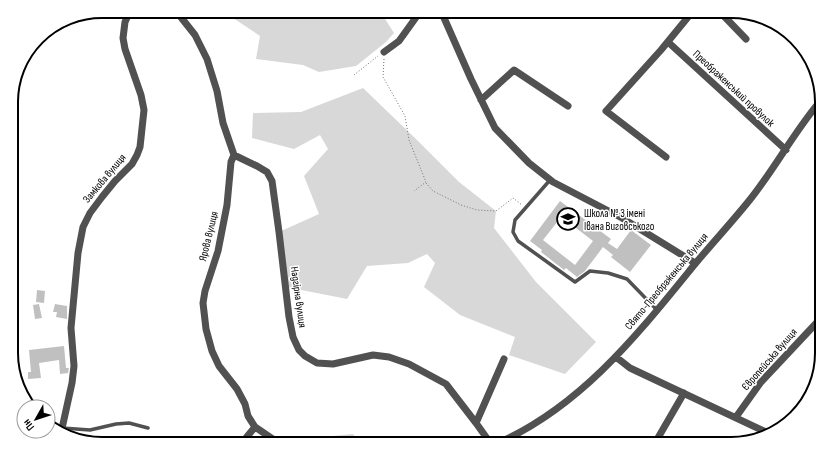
<svg xmlns="http://www.w3.org/2000/svg" width="833" height="455" font-family="'Sofia Sans Condensed',sans-serif">
  <rect width="100%" height="100%" fill="#fff"/>
  <path fill="#d8d8d8" d="M230,11h150l14,22 -8,9 -30,24 -37,6 -16,-7 -47,-6 4,-23 -30,-20z
    M363,88l54,52 42,42 37,29 -2,17 42,54 60,60 -31,32 -56,-19 6,-18 -55,-22 -36,-28 11,-24 -8,-9 -19,9 -41,3 -20,33 -61,-12 -7,-55 40,-18 -15,-38 24,-27 -8,-14 -26,14 -42,-11 1,-25 48,-1z
    M353,434l7,10h-54l-3,-5z"/>
  <path fill="#c0c0c0" fill-rule="evenodd" d="M560,201l51,38 -3,4 9,6 14,-19 20,15 -21,27 -19,-15 2,-2 -10,-8 -18,24 -8,6 -11,-9 -2,2 -23,-18 1,-2 -12,-9zM563,218l30,23 -18,24 -32,-25 15,-19 2,1z
    M37,290l8,1 -1,12 -8,-1z
    M39,304l3,14 -7,1 -2,-14z
    M55,304l12,2v13l-11,-2 1,-5h-4z
    M64,346l2,22h3l-1,5 -8,1 -1,-14 -20,3 2,15 -13,1v-7h3l-2,-22z"/>
  <g fill="none" stroke-linecap="round" stroke-linejoin="round">
    <path stroke="#737373" stroke-width="1" stroke-dasharray="1 2" stroke-linecap="butt" d="M384,59l-1,18 22,39 4,24 17,42 -12,9
      M354,75l24,-19
      M426,183l7,8 28,14 16,5 19,1 17,-13 9,7"/>
    <path stroke="#515151" stroke-width="3.5" d="M550,180l-35,40 -2,12 5,9 57,41 15,-11 18,2 19,6 30,31
      M12,361l18,46
      M62,428l28,2 26,-6 13,-1 19,5"/>
    <path stroke="#515151" stroke-width="7" d="M176,11l19,24 12,24 10,32 6,32 11,32 -3,7 -4,43 -9,46 -13,40 -2,12 3,26 6,22 7,15 18,23 8,15 3,12 7,11 25,17
      M441,11l30,68 24,49 34,35 24,19 69,36 73,45
      M719,11l27,28
      M182,18l5,-7
      M668,42l118,108
      M384,52l15,-11 18,-25 7,-5
      M481,100l33,-30 54,36
      M234,155l23,11 10,6 5,9 7,51 10,85 4,20 6,13 6,6 12,7 16,1 40,-9 16,2 20,7 37,20 30,39
      M666,157l-60,-46 55,-61 32,-39
      M616,357l14,11 140,66
      M736,417l25,-35 61,-65
      M61,433l11,-50 2,-17 -3,-38 7,-75 5,-26 7,-14 12,-16 13,-16 17,-17 5,-9 3,-8 4,-37 -3,-15 -16,-46 -2,-11 2,-16 5,-11
      M655,443l29,-50
      M241,444l14,-17
      M491,444l-15,-21 28,-64
      M496,444c85,-37 142,-110 199,-180 19,-23 39,-44 57,-67 25,-32 44,-68 70,-98"/>
  </g>
  <defs>
    <g id="school-ring" transform="scale(1.15)"><circle r="9.5" fill="#fff" stroke="#000" stroke-width="1.5"/><path d="M0-5L7-2L0 1L-7-2ZM-4 1L0 2.5L4 1V4Q0 6-4 4Z" fill="#000"/></g>
  </defs>
  <g fill-rule="evenodd">
    <use href="#school-ring" x="568" y="219"/>
  </g>
  <g text-anchor="middle" stroke-width="3" stroke-linejoin="round" paint-order="stroke">
    <g font-size="11" fill="#000" stroke="#fff">
      <text transform="translate(734 88) rotate(43)" y="4">Преображенський провулок</text>
      <text transform="translate(104 178) rotate(-50)" y="4">Замкова вулиця</text>
      <text transform="translate(208 236) rotate(-76)" y="4">Ярова вулиця</text>
      <text transform="translate(666 281) rotate(-50)" y="4">Свято-Преображенська вулиця</text>
      <text transform="translate(299 297) rotate(82)" y="4">Надгірна вулиця</text>
      <text transform="translate(769 359) rotate(-49)" y="4">Європейська вулиця</text>
    </g>
    <g font-size="11" fill="#000" stroke="#fff" text-anchor="start">
      <text x="584" y="217">Школа № 3 імені<tspan x="584" dy="13">Івана Виговського</tspan></text>
    </g>
  </g>
  <path d="M0 0H833V455H0ZM102 18H731A84 84 0 0 1 815 102V353A84 84 0 0 1 731 437H102A84 84 0 0 1 18 353V102A84 84 0 0 1 102 18Z" fill="#fff" fill-rule="evenodd"/>
  <path fill="none" stroke="#000" stroke-width="2" d="M102 18H731A84 84 0 0 1 815 102V353A84 84 0 0 1 731 437H102A84 84 0 0 1 18 353V102A84 84 0 0 1 102 18Z"/>
  <g transform="translate(36 419) rotate(231)"><circle r="19" fill="#ffffff" stroke="#999999"/>
  <path d="M0-3L7 15L0 10L-7 15Z" fill="#000000"/>
  <text y="-6" font-size="11" font-weight="bold" text-anchor="middle" fill="#000000">Пн</text>
  </g>
</svg>
